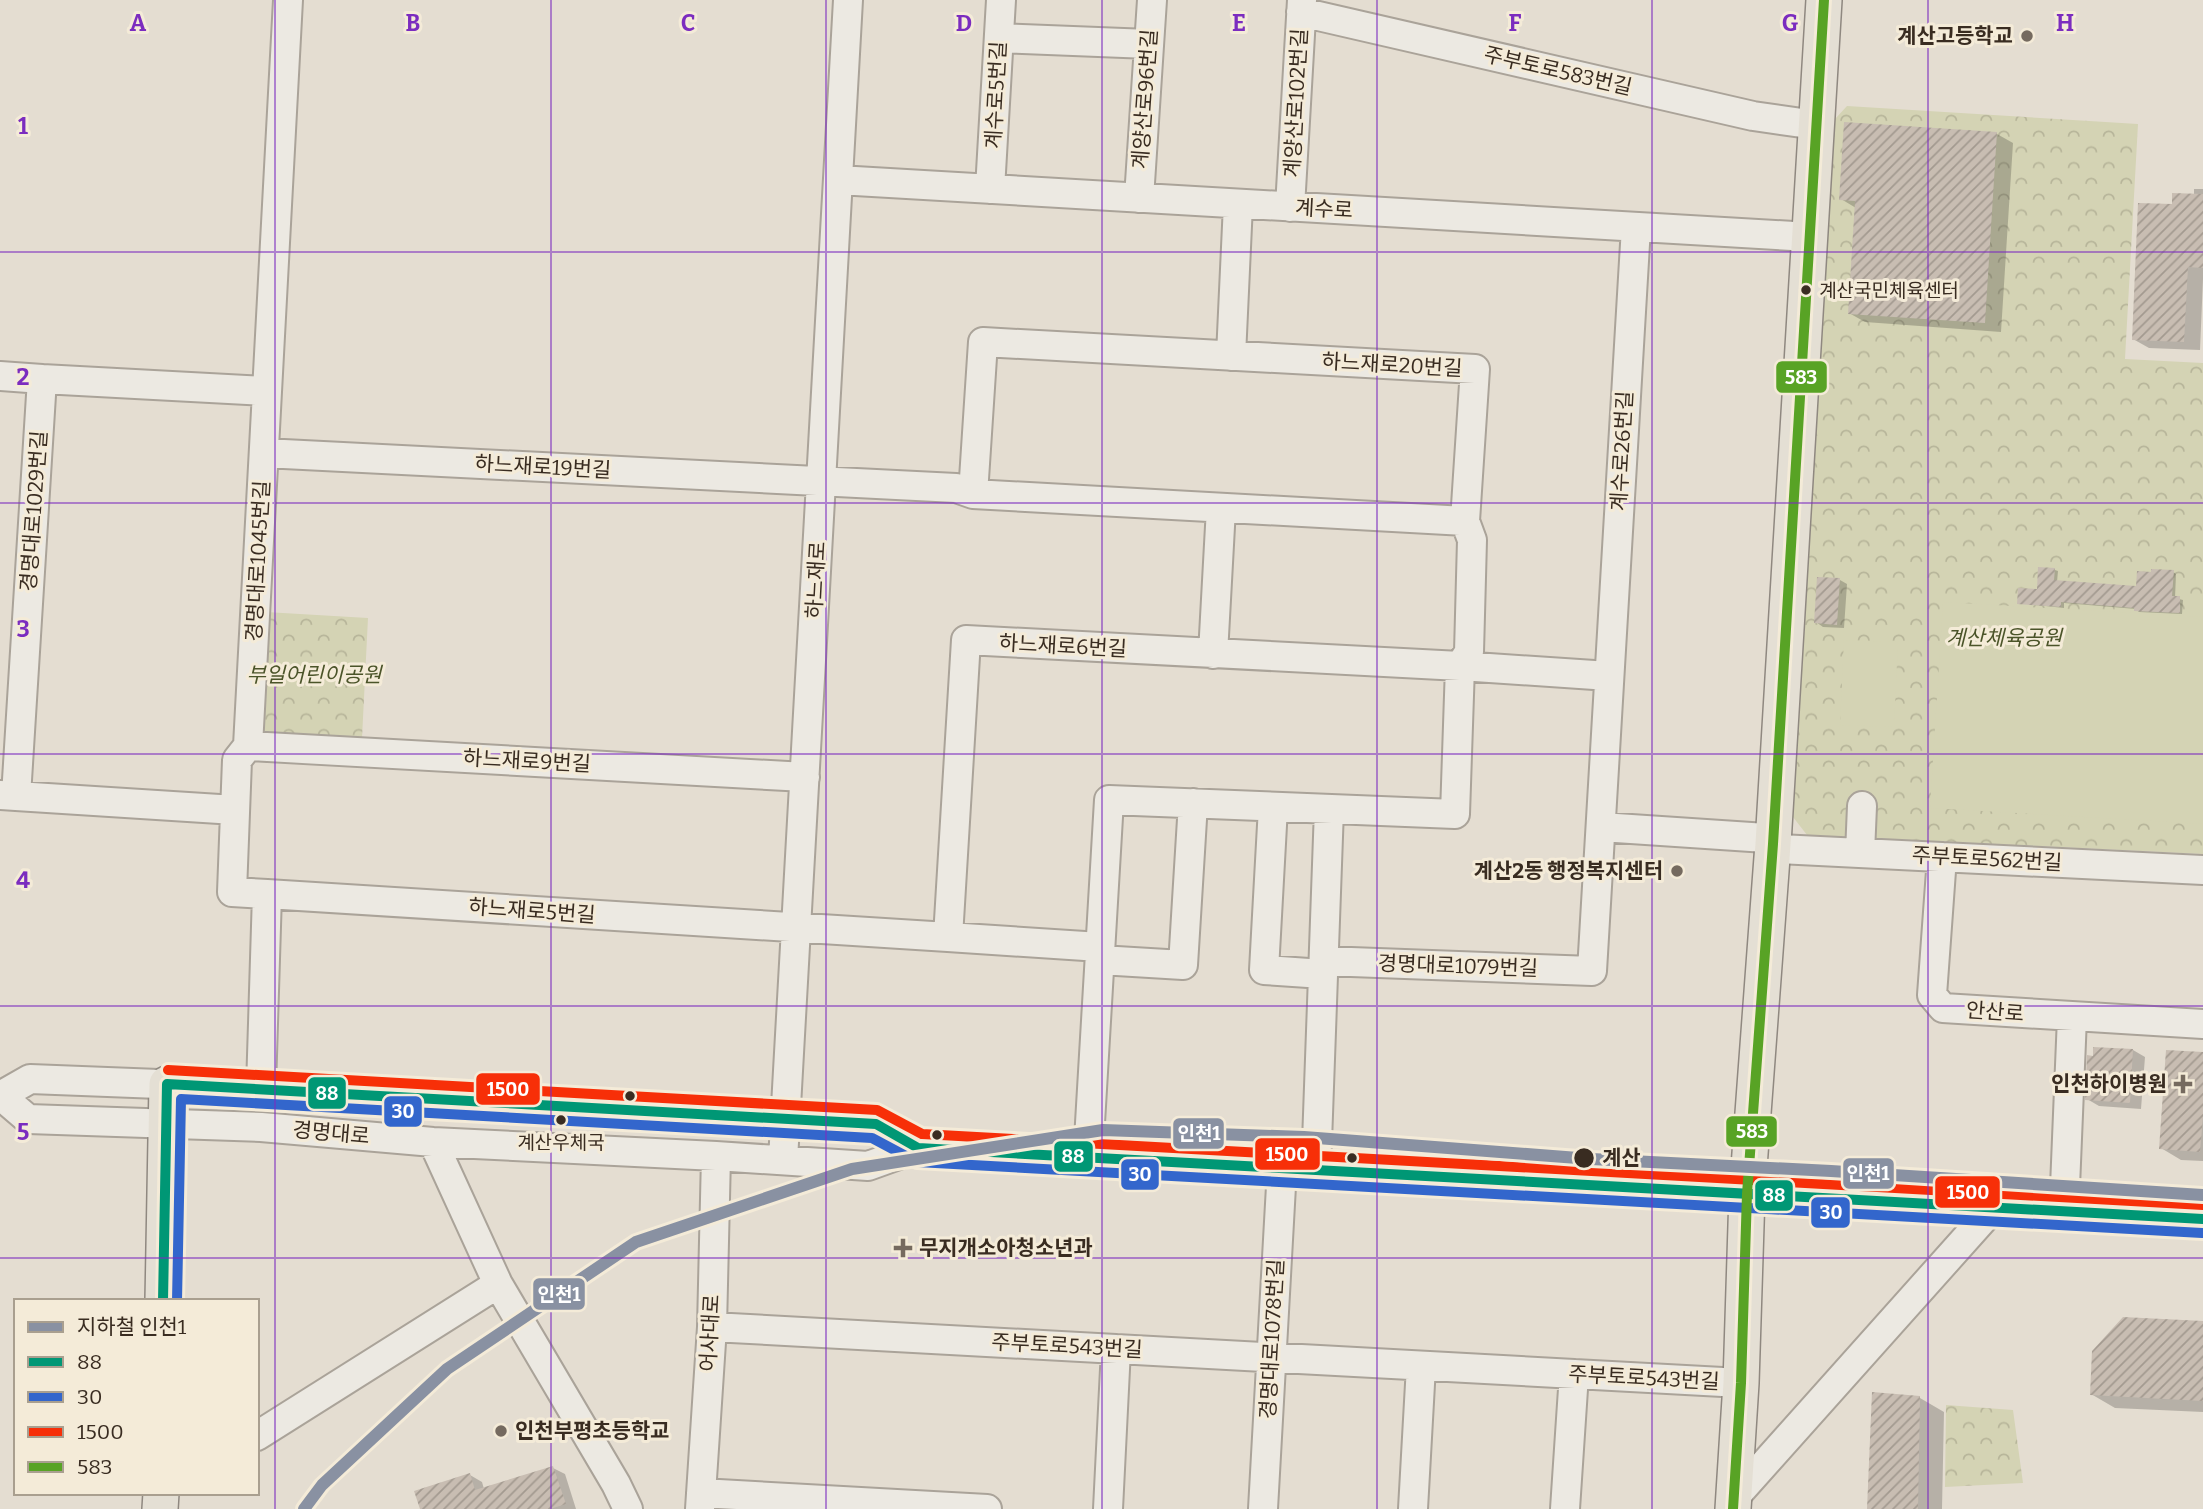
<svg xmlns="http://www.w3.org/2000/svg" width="2203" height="1509" font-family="Bitter,'Noto Sans KR',serif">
  <defs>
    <pattern id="park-crowns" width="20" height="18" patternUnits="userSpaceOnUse" patternTransform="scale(1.75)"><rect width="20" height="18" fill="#d4d3b4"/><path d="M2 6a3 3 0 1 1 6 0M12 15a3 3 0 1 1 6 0" fill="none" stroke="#b7b59a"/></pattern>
    <pattern id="building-hatch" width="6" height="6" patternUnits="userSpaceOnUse" patternTransform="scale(1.75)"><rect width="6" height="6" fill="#c8bdb2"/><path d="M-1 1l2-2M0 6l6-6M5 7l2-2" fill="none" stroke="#a39a90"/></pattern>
  </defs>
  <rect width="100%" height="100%" fill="#e4ddd1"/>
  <path fill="url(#park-crowns)" d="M1847,106l291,18 -13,235 78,4v491l-396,-19 -14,-18 42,-698z
    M266,612l102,6 -6,120 -102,-5z
    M1946,1405l67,5 10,73 -78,4z"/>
  <path fill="#d4d3b4" d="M1943,602l260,15v207l-273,-16z
    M1844,640l54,2 -4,85 -54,-2z"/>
  <path fill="#0003" d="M1997,134l16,9 -12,189 -136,-10 -16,-9 7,-105 -15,-9z
    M2194,189h9v90l-3,71 -51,-2 -16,-9 41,-133 20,-11z
    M2055,570l3,1 -1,11 80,6 36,-16 3,2 -1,24 8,2 -1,14 -43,-2 -3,-3 -72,-6v5l-45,-5 20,-12z
    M1840,580l7,4 -3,44 -21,-1 -7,-5z
    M2133,1050l12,7 -4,52 -42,-3 -12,-7z
    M2203,1054v107l-22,-1 -20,-12z
    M2203,1323v89l-88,-4 -24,-14z
    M1920,1398l24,14 -2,97h-73z
    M553,1468l12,6 11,35h-154l48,-34 12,7 2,7z"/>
  <path fill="url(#building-hatch)" d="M1844,122l153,10 -12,191 -137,-9 7,-113 -16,-1z
    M2172,193l31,1v74l-15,-1 -4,75 -52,-2 6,-137 34,1z
    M2038,567l17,1 -1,12 82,6 1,-15 14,1v-3l23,1 -2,26h8v17l-46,-2v-3l-73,-6v5l-44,-3 1,-16 19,1z
    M1817,577l23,1 -3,47 -23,-2z
    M2093,1047l40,2 -3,54 -45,-3 2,-45 6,1z
    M2166,1050l37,2v64l-3,36 -41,-3z
    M2123,1317l80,4v80l-113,-6 2,-44z
    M1872,1392l48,4 -2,113h-51z
    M553,1466l13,38 -16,5h-130l-6,-18 56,-18 5,17z"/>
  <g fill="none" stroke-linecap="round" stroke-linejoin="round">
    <g stroke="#aaa399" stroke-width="32">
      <path id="minor" d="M1301,12l452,104 63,9
        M999,38l150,6
        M838,180l972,57
        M990,189l11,-189
        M1139,198l13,-198
        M1290,207l12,-207
        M1231,356l7,-152
        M0,376l42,3 -26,417 -16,-1
        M42,379l225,12
        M264,453l692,35 17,6 492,27 10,-152 -492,-27 -10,152
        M1213,654l8,-146
        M248,746l557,31
        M16,796l219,14
        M1273,807l-9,163 59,4
        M1601,827l165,11 13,11 424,21
        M1860,853l2,-47
        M1942,857l-10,138 11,13 260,16
        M267,894l681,43 18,-297 494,26 149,10
        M948,937l152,10
        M1100,960l83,5 10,-162
        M1324,961l268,10 44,-744
        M261,1088l6,-194 -35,-2 5,-132 11,-14 40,-746
        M0,1096l30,-17 231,9 615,36 42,24
        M1,1096l27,23 233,8 172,15 283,14 152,10 50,-18 1285,71
        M433,1142l65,142 118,200 12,25
        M1088,1157l21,-357 346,14 5,-148 9,-14 3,-112 -7,-19
        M783,1160l65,-1160
        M1316,1170l13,-361
        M2064,1211l8,-194
        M712,1327l1029,56
        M257,1436l241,-152
        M701,1493l286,16
        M1734,1498l260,-291
        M700,1509l12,-182 4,-171
        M1108,1509l8,-160
        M1263,1509l19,-341
        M1413,1509l8,-143
        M1565,1509l9,-135"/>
    </g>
    <g stroke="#8f8880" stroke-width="38">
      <path id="major" d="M163,1301l4,-217
        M160,1509l1,-16
        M1733,1509l8,-126 6,-189 26,-350 51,-844"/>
    </g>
    <use href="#minor" stroke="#ece9e2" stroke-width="28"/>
    <use href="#major" stroke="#e4dfd4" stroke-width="35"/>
    <g stroke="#f4ebd8" stroke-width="16">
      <path id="bus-1" d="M163,1301l4,-217 709,40 42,24 1285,71"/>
    </g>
    <g stroke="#f4ebd8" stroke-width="16">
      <path id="bus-2" d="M177,1301l4,-202 691,39 45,24 1285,71"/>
    </g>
    <g stroke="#f4ebd8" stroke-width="16">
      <path id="bus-3" d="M168,1070l709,40 45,24 1281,71"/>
    </g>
    <g stroke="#f4ebd8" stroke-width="16">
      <path id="bus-4" d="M1733,1509l8,-126 6,-189 26,-350 51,-844"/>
    </g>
    <use href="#bus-1" stroke="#009775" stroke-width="10"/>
    <use href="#bus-2" stroke="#36c" stroke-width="10"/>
    <use href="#bus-3" stroke="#f72f08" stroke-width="10"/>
    <use href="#bus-4" stroke="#58a325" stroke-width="10"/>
    <g stroke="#f4ebd8" stroke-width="18">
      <path id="metro-1" d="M304,1509l18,-24 125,-116 189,-127 216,-73 251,-39 201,7 287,22 240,12 372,24"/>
    </g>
    <use href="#metro-1" stroke="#8991a2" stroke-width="12"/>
  </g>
  <path fill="none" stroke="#7b2cbf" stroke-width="2" stroke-opacity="0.55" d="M275,0v1509M551,0v1509M826,0v1509M1102,0v1509M1377,0v1509M1652,0v1509M1928,0v1509M0,252h2203M0,503h2203M0,754h2203M0,1006h2203M0,1258h2203"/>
  <g fill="#756a5f" stroke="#f4ebd8" stroke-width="2.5">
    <circle cx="2027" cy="36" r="7"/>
    <circle cx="1677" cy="871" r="7"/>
    <path d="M2179.5 1073.5h7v7h7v7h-7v7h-7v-7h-7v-7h7z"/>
    <path d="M899.5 1237.5h7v7h7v7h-7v7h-7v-7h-7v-7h7z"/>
    <circle cx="501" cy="1431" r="7"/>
  </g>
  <g fill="#392c21" stroke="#f4ebd8" stroke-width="2.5">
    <circle cx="1806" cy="290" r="6"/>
    <circle cx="630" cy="1096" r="6"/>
    <circle cx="561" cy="1120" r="6"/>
    <circle cx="937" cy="1135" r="6"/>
    <circle cx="1352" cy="1158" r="6"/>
    <circle cx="1584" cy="1158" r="11"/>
  </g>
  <g text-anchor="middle" stroke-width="6" stroke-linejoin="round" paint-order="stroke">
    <g font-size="19" fill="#392c21" stroke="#f4ebd8" text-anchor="start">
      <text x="1819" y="297">계산국민체육센터</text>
      <text x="561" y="1149" text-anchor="middle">계산우체국</text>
    </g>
    <g font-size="21" font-weight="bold" fill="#392c21" stroke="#f4ebd8" text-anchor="end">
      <text x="2013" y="43">계산고등학교</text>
      <text x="1663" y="878">계산2동 행정복지센터</text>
      <text x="2167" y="1091">인천하이병원</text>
      <text x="919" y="1255" text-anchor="start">무지개소아청소년과</text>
      <text x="515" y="1438" text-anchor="start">인천부평초등학교</text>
    </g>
    <g font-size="21" fill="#392c21" stroke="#f4ebd8">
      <text transform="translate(1558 71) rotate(13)" y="7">주부토로583번길</text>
      <text transform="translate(996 95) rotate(-87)" y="7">계수로5번길</text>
      <text transform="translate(1145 99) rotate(-86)" y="7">계양산로96번길</text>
      <text transform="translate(1296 103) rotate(-87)" y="7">계양산로102번길</text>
      <text transform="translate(1324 209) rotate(3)" y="7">계수로</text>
      <text transform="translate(1392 365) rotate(3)" y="7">하느재로20번길</text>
      <text transform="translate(1622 451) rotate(-87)" y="7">계수로26번길</text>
      <text transform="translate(543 467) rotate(3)" y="7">하느재로19번길</text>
      <text transform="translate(34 511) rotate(-86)" y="7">경명대로1029번길</text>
      <text transform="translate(258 561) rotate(-87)" y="7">경명대로1045번길</text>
      <text transform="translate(816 580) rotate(-87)" y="7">하느재로</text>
      <text transform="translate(1063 646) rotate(3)" y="7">하느재로6번길</text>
      <text transform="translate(527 761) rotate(3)" y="7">하느재로9번길</text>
      <text transform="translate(1987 859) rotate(3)" y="7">주부토로562번길</text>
      <text transform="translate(532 911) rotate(4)" y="7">하느재로5번길</text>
      <text transform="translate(1458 966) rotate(2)" y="7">경명대로1079번길</text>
      <text transform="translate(1995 1012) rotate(4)" y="7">안산로</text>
      <text transform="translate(331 1133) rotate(5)" y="7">경명대로</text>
      <text transform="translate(710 1333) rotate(-87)" y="7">어사대로</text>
      <text transform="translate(1272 1339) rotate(-87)" y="7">경명대로1078번길</text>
      <text transform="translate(1067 1346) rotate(3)" y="7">주부토로543번길</text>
      <text transform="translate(1644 1378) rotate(3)" y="7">주부토로543번길</text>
    </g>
    <g font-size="21" font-style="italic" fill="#4b5429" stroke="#f4ebd8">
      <text x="2004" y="645">계산체육공원</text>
      <text x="314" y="682">부일어린이공원</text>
    </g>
    <g font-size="21" font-weight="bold" fill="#392c21" stroke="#f4ebd8" text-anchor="start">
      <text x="1602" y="1165">계산</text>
    </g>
  </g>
  <g font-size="23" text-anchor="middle" font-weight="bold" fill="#7b2cbf" stroke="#f4ebd8" stroke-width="6" stroke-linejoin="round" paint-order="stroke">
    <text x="138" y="31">A</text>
    <text x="413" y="31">B</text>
    <text x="688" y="31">C</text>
    <text x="964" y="31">D</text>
    <text x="1239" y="31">E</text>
    <text x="1515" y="31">F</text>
    <text x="1790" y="31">G</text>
    <text x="2065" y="31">H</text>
    <text x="23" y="134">1</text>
    <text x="23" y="385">2</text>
    <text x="23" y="637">3</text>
    <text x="23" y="888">4</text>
    <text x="23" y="1140">5</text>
  </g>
  <g stroke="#f4ebd8" stroke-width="2.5">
    <rect x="1775" y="360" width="53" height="34" rx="7" fill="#58a325"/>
    <rect x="475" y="1072" width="66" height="34" rx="7" fill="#f72f08"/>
    <rect x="307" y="1076" width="40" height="34" rx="7" fill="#009775"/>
    <rect x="383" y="1095" width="40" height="33" rx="7" fill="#36c"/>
    <rect x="1725" y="1115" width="53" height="33" rx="7" fill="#58a325"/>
    <rect x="1172" y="1117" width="53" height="33" rx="7" fill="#8991a2"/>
    <rect x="1254" y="1137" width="67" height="34" rx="7" fill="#f72f08"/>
    <rect x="1053" y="1140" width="41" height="33" rx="7" fill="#009775"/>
    <rect x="1842" y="1157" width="53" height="33" rx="7" fill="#8991a2"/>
    <rect x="1120" y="1158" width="40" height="33" rx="7" fill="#36c"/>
    <rect x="1934" y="1175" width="67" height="34" rx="7" fill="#f72f08"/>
    <rect x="1754" y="1179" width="40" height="33" rx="7" fill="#009775"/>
    <rect x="1810" y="1196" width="41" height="33" rx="7" fill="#36c"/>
    <rect x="532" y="1277" width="54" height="34" rx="7" fill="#8991a2"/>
  </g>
  <g font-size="19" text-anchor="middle" font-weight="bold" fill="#fff">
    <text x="1801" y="384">583</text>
    <text x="508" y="1096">1500</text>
    <text x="327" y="1100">88</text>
    <text x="403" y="1118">30</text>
    <text x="1752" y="1138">583</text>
    <text x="1199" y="1140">인천1</text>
    <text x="1287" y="1161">1500</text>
    <text x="1073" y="1163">88</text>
    <text x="1868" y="1180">인천1</text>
    <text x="1140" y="1181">30</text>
    <text x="1968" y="1199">1500</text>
    <text x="1774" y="1202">88</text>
    <text x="1831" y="1219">30</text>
    <text x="559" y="1301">인천1</text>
  </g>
  <rect x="14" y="1299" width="245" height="196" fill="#f4ebd8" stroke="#a99f8f" stroke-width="2"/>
  <rect x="28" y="1322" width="35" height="10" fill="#8991a2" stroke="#a99f8f" stroke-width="2"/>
  <text x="77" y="1334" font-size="21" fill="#392c21">지하철 인천1</text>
  <rect x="28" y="1357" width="35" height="10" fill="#009775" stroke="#a99f8f" stroke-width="2"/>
  <text x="77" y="1369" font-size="21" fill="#392c21">88</text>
  <rect x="28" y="1392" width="35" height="10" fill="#3366cc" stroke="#a99f8f" stroke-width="2"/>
  <text x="77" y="1404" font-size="21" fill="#392c21">30</text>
  <rect x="28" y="1427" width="35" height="10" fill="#f72f08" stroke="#a99f8f" stroke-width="2"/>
  <text x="77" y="1439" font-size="21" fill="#392c21">1500</text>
  <rect x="28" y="1462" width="35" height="10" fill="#58a325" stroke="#a99f8f" stroke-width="2"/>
  <text x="77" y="1474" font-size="21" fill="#392c21">583</text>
</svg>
